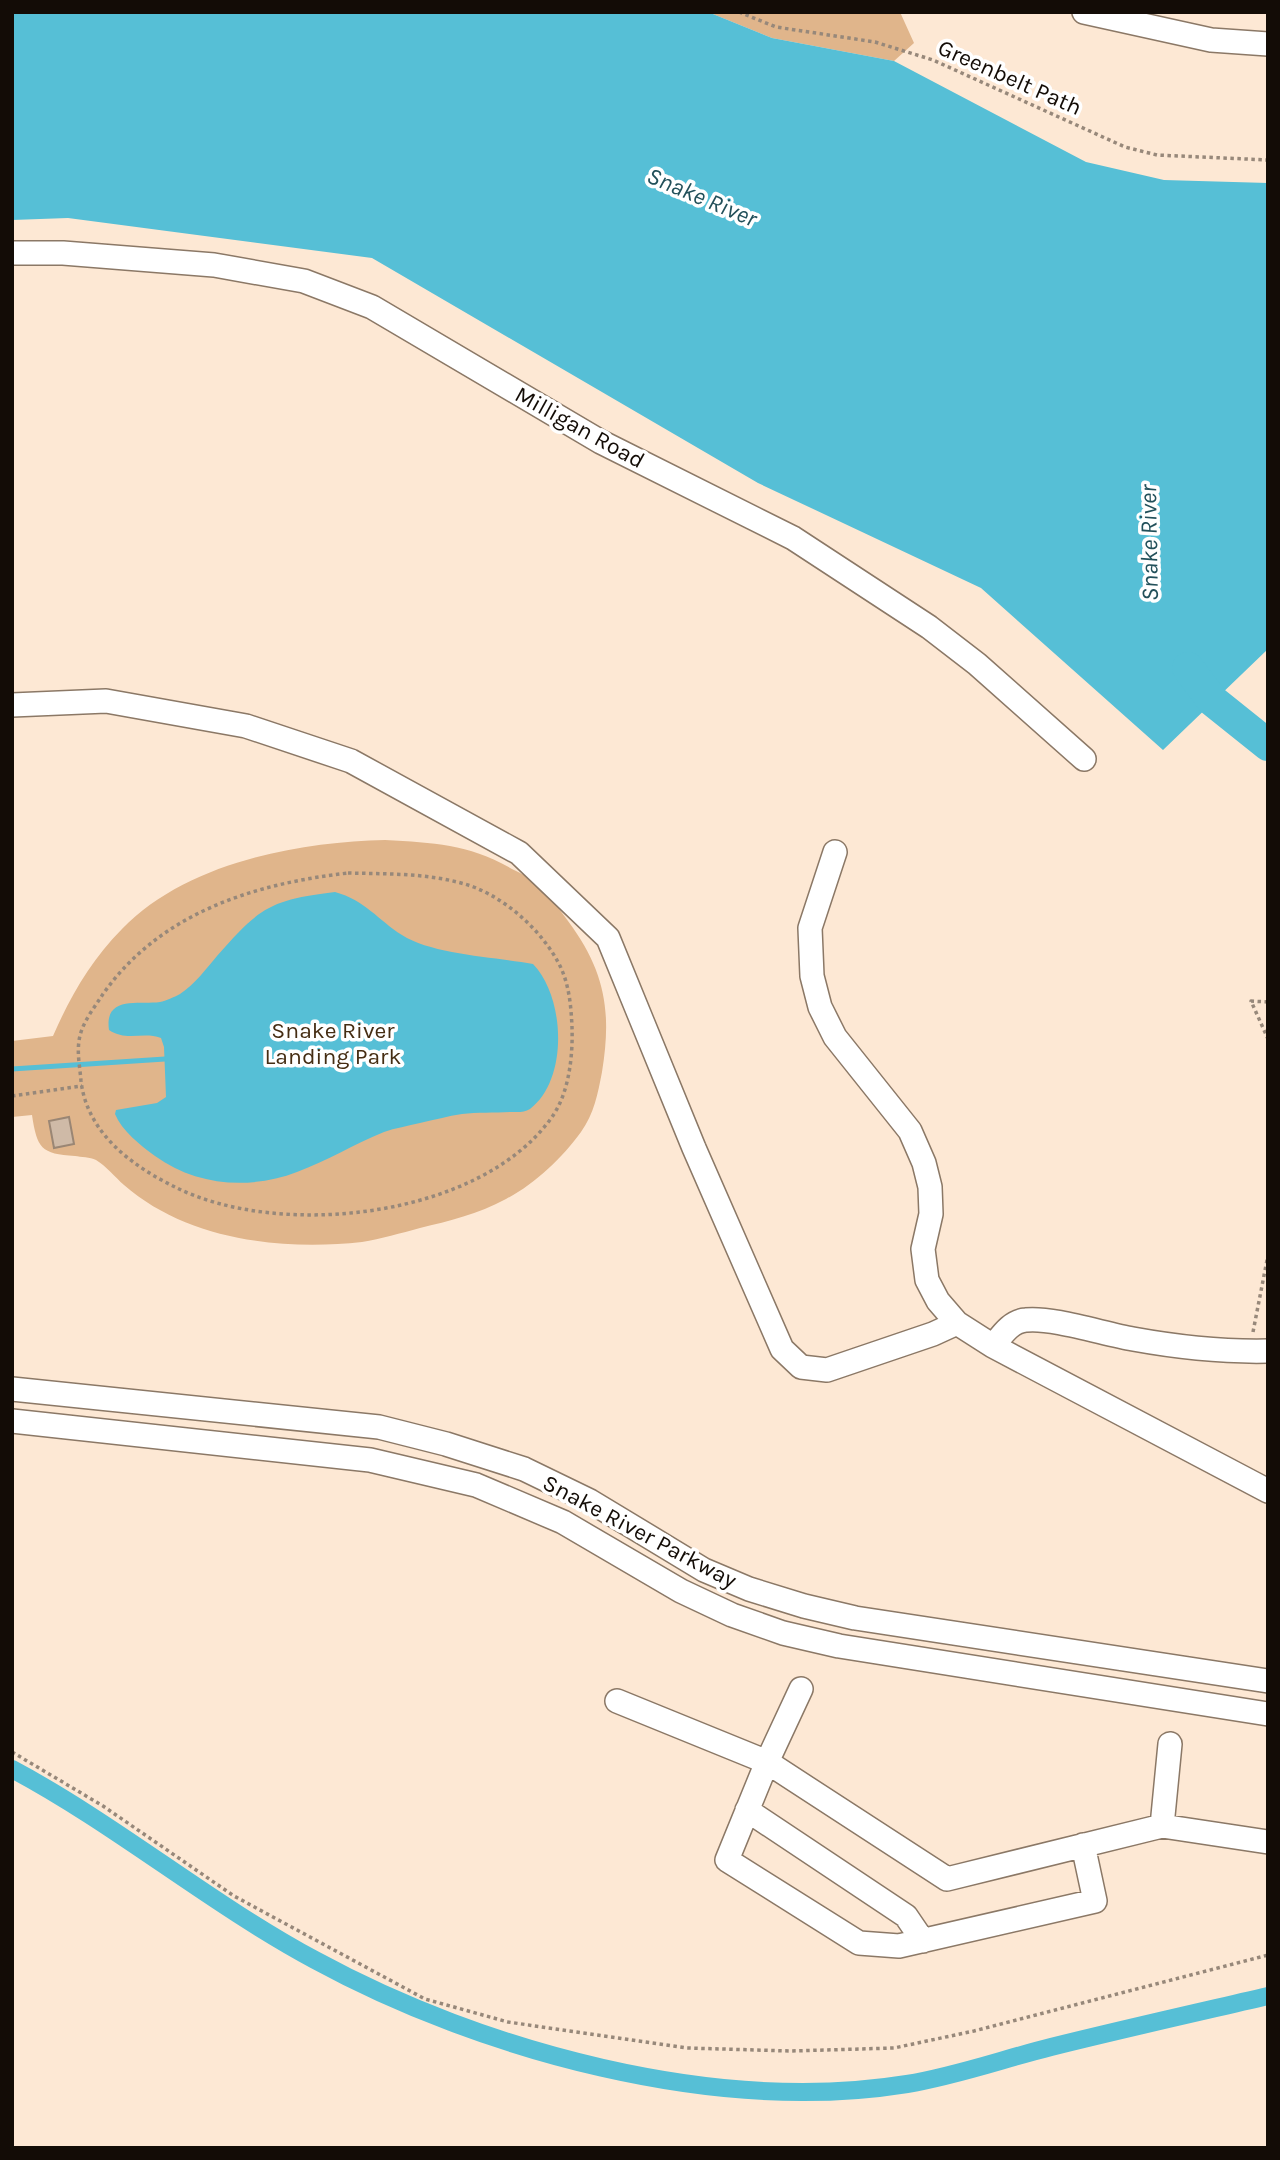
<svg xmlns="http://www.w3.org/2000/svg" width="1280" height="2160" font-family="Karla,sans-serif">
  <rect width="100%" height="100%" fill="#fde8d4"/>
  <path fill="#e0b58b" d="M708,12h192l14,31 -20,18 -122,-23z
    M385,840c51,3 84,4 129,30 6,3 13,6 19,10 13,11 25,27 35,41 37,50 44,90 34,151 -4,21 -8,42 -21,60 -19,26 -46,52 -75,67 -28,15 -57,22 -86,29 -19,5 -39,11 -58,14 -80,9 -175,-2 -238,-57 -9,-8 -18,-19 -28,-25 -6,-3 -15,-3 -21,-4 -34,-2 -38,-8 -43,-41l-20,2v-76l41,-5c17,-39 38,-76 69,-107 64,-66 175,-87 263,-89z"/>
  <path fill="#56bfd6" d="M12,12h696l64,26 122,23 192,101 78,18 104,3v466l-105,101 -182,-162 -223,-105 -386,-225 -304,-40 -56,2z
    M335,892c30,8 43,28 67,43 31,20 95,22 131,29 32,33 36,115 -3,145 -6,4 -13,3 -20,3 -16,1 -33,0 -48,2 -14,2 -28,6 -42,9 -12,3 -25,5 -36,9 -30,12 -57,29 -87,40 -47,18 -101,14 -142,-16 -15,-11 -33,-25 -40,-42l1,-4 41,-7 9,-6 -2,-50 -3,-9c-18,-7 -34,4 -52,-8 -5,-35 30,-25 51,-28 6,-1 14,-5 20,-8 15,-10 26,-25 37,-38 43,-49 53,-56 118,-64z"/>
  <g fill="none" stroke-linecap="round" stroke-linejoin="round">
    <path stroke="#56bfd6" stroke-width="5" d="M12,1069l153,-10"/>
    <path stroke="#56bfd6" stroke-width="18" d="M12,1769c105,56 197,134 303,191 167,91 401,155 592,124 49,-8 96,-25 144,-37 72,-18 144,-34 217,-51"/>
    <path stroke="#56bfd6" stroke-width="32" d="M1188,668l25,33 55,44"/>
  </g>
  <path fill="#cfbaa7" stroke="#9a8674" stroke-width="2" d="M69,1117l5,27 -20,4 -5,-27z"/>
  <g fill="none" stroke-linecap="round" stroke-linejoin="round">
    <g stroke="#8b7866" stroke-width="26">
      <path id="minor" d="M1084,12l127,28 57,4
        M12,253h51l151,12 90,16 68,26 229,135 192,96 136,89 48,37 107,95
        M12,705l94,-4 140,25 105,35 168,92 89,85 86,210 88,201 19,18 26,3 106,-36 24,-11
        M835,852l-25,76 2,48 8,31 15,30 75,94 14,32 6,24 1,27 -8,35 4,31 11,21 19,22 36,23 275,145
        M993,1346c9,-11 18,-25 33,-26 26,-3 78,14 107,19 44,8 90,13 135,12
        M12,1389l367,38 67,17 78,25 66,32 114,69 45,19 55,17 51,12 413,63
        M12,1421l358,39 106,25 87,37 118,69 51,24 51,18 56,13 429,68
        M801,1689l-34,73 180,117 215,-53
        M617,1701l150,61 -40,98 132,83 40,3 196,-45 -12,-56
        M1170,1744l-8,82 106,16
        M747,1810l159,106 17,25"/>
    </g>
    <path stroke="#97887a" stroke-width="3.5" stroke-dasharray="3.5 3.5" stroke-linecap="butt" d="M739,12l37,15 99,15 58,18 192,87 32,8 111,5
      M348,873c38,1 76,0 113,10 39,10 78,44 97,79 11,20 13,43 14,65 1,29 -3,66 -20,90 -71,101 -272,123 -377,70 -43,-21 -88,-54 -94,-106 -1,-13 -4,-27 -2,-40 2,-17 15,-33 24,-47 57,-81 150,-110 245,-121z
      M1268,1002l-17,-1 17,38
      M12,1096l70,-10
      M1253,1332l15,-77
      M12,1752l91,54 131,90 191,103 83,23 179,26 104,3 103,-3 80,-17 294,-76"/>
    <use href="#minor" stroke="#fff" stroke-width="23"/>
  </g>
  <g text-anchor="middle" stroke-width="7" stroke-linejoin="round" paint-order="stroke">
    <g font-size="23" fill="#130c06" stroke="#fff">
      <text transform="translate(1010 77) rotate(24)" y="8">Greenbelt Path</text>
      <text transform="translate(580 427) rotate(29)" y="8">Milligan Road</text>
      <text transform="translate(640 1531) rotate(28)" y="8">Snake River Parkway</text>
    </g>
    <g font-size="23" fill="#452d13" stroke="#fff">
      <text x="333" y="1038">Snake River<tspan x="333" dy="26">Landing Park</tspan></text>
    </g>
    <g font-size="24" font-style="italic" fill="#22505a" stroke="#fff">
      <text transform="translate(702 197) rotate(23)" y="8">Snake River</text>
      <text transform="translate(1149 543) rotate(-91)" y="8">Snake River</text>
    </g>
  </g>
  <rect width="1280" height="2160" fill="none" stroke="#130c06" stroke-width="28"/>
</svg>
